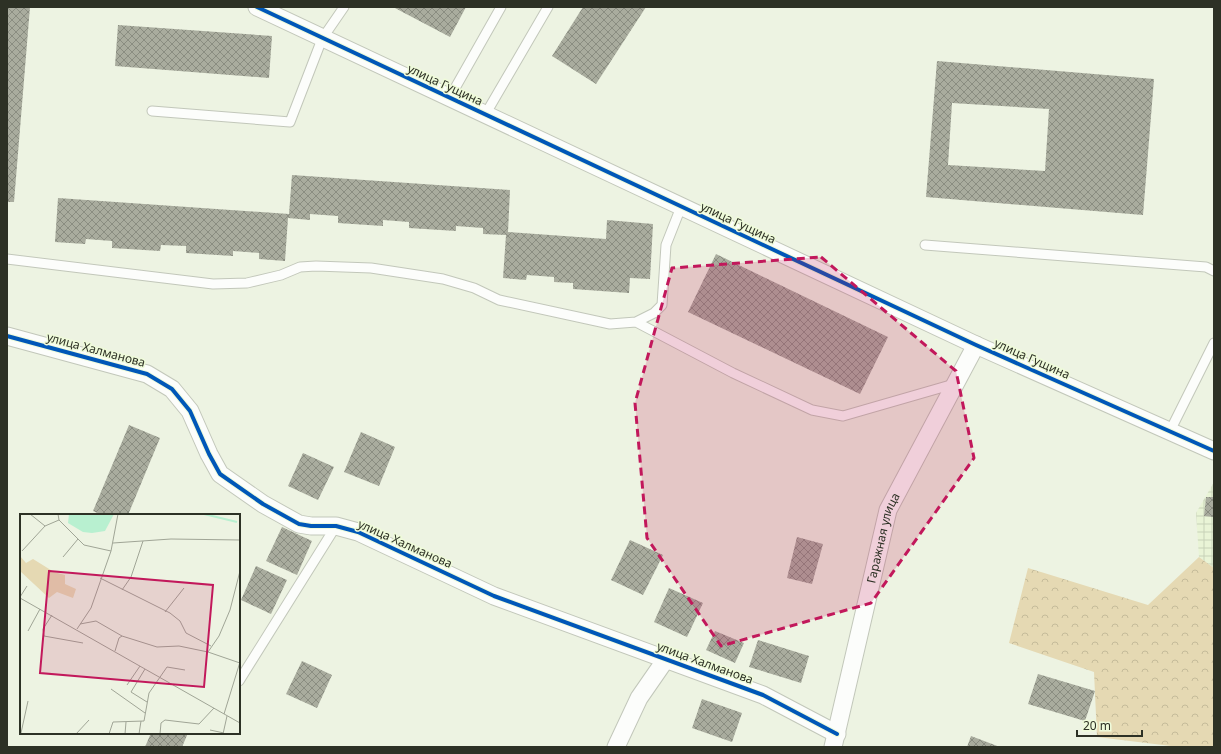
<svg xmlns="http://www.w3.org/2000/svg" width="1221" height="754" font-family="'Noto Sans',sans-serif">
  <defs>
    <pattern id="industrial-grid" width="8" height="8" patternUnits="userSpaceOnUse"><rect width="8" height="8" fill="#e9f4d6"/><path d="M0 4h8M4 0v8" fill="none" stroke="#c8d2b8"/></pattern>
    <pattern id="forest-crowns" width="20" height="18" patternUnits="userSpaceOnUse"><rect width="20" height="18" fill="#e5d9b3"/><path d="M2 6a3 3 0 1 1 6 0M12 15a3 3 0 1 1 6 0" fill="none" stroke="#c5bb9a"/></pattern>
    <pattern id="building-cross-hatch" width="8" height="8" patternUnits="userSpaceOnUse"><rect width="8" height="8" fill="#a9ac9e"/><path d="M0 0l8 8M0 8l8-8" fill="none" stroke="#8a8d81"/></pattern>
  </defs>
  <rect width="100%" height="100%" fill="#edf3e2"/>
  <path fill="url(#industrial-grid)" d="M1214,482v86l-15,-11 -3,-44z"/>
  <path fill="url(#forest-crowns)" d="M1199,557l15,11v179h-35l-82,-10 -3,-65 -85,-29 19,-75 120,37z"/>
  <path fill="url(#building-cross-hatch)" fill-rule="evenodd" d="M7,7h23l-16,195h-7z
    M393,7h73l-16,30z
    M583,7h63l-50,77 -44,-28z
    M118,25l154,11 -3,42 -154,-12z
    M937,61l217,18 -11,136 -217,-18zM952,103l97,6 -4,62 -97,-6z
    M292,175l218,15 -2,42 98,7 1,-19 46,4 -3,55 -20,-1 -1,15 -56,-4v-6l-19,-1v-5l-27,-2 -1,5 -23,-2 3,-43 -23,-1v-6l-27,-2v5l-47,-3v-6l-26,-2v6l-45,-3v-7l-28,-2v6l-22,-2 -3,43 -26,-2v-6l-26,-2v5l-47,-3v-7l-25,-1 -1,6 -48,-3v-7l-26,-2 -1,5 -30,-2 3,-44 231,16z
    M716,254l172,83 -28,57 -172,-82z
    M129,425l31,13 -32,77h-26l-9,-4z
    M361,432l34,15 -16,39 -35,-14z
    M303,453l31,14 -16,33 -30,-14z
    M1206,497h8v20l-10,-1z
    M282,527l30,14 -15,34 -31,-14z
    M797,537l26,7 -11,40 -25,-6z
    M630,540l33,15 -20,40 -32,-15z
    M256,566l31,14 -16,34 -30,-14z
    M669,588l34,15 -16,34 -33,-15z
    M715,631l29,12 -9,20 -29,-13z
    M758,640l51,16 -8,27 -52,-16z
    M302,661l30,14 -15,33 -31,-14z
    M1038,674l57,17 -10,30 -57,-17z
    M702,699l40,14 -10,29 -40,-14z
    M151,733h37l-6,14h-37z
    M971,736l29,11h-33z"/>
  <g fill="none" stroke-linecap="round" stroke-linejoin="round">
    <g stroke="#c2c7ba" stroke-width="11">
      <path id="service" d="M450,97l51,-90
        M152,111l138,11 32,-83 22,-32
        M485,115l63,-108
        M925,245l281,22 8,4
        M7,259l206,25 34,-1 34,-8 19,-8 16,-1 55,2 72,11 31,9 25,12 111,24 26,-2 18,-9 8,-8 4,-60 15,-38
        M636,322l97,51 79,37 31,6 111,-32
        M1170,431l44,-88
        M239,681l97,-155"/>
    </g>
    <g stroke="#c2c7ba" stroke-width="19">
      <g id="minor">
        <path d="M257,7l719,338 238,106"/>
        <path d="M7,336l140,38 25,15 18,22 19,43 11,20 43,30 36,20 12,2h25l22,6 136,64 269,99 74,39"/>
        <path d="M616,747l23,-49 27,-39"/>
        <path id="s1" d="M833,747l55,-237 88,-165"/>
      </g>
    </g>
    <use href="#service" stroke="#fcfdfb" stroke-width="9"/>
    <use href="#minor" stroke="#fcfdfb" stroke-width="17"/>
    <g stroke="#effbda" stroke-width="6">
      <path id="cycleway" d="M257,7l719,338 238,106
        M7,336l140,38 25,15 18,22 19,43 11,20 43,30 36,20 12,2h25l22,6 136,64 269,99 74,39"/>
    </g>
    <use href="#cycleway" stroke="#0057b8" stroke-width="4"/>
  </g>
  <path fill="#c2185b" fill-opacity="0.2" stroke="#c2185b" stroke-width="3" stroke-dasharray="8 5" stroke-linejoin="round" d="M821,257l135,114 18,87 -103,145 -150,43 -74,-108 -12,-135 37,-135z"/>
  <g text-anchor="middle" stroke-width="3" stroke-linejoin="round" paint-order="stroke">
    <g font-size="12" fill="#2d3125" stroke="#effbda">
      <text transform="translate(445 85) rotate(25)" y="4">улица Гущина</text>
      <text transform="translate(738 223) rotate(25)" y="4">улица Гущина</text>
      <text transform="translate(96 350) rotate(15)" y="4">улица Халманова</text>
      <text transform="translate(1032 359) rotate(24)" y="4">улица Гущина</text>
      <text dy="4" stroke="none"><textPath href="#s1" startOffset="215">Гаражная улица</textPath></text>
      <text transform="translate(405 544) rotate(24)" y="4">улица Халманова</text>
      <text transform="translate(705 663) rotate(20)" y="4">улица Халманова</text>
    </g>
  </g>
  <g transform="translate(20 514)">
    <rect width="220" height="220" fill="#edf3e2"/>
    <path d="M0,42l6,7 7,-4 21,13 11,3v9l11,5 -3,9 -16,-6 -8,6 -29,-27z" fill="#e5d9b3"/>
    <path d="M49,0h45l-9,17 -13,2 -9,-1 -15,-9z" fill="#b8f0d0"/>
    <path fill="none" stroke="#b8f0d0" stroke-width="2" d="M184,0l33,8"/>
    <path fill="none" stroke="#a0a596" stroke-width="1" d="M10,0l15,12 14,-6M38,0l1,6 25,25 27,6M220,0v16M93,29l58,-4 69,1M2,37l23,-25M43,43l15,-18M80,64l70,35 10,8 6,12 25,13M102,76l9,-13 12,-36M0,83l7,-11M0,84l220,125M145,98l19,-24M32,101l-9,14 1,7 39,7M60,110l16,-3 26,15M57,115l14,-21 20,-57 7,-37M8,117l12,-22M95,137l4,-13 3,-2 35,11 22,-1 29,6 11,-16 11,-26 10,-39M188,138l32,11M125,155l-14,23 16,10M107,171l13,-19M91,175l34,24M204,200l16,-52M190,216l14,3M1,219l7,-32M56,220l13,-14M89,220l4,-12 31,-1 5,-28 18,-26 18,3M105,220l1,-12M119,220l2,-13M140,220l1,-11 4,-3 34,4 15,-16M203,220l4,-18"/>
    <path fill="#c2185b" fill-opacity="0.15" stroke="#c2185b" stroke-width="2" d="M29,57l164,14 -9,102 -164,-14z"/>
    <rect width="220" height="220" fill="none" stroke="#2d3125" stroke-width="2"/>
  </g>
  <rect width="1221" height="754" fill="none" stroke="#2d3125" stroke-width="16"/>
  <path d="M1077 730v6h65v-6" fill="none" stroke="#2d3125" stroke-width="2"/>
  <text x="1083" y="730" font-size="12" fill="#2d3125" stroke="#effbda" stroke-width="3" paint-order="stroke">20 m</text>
</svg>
